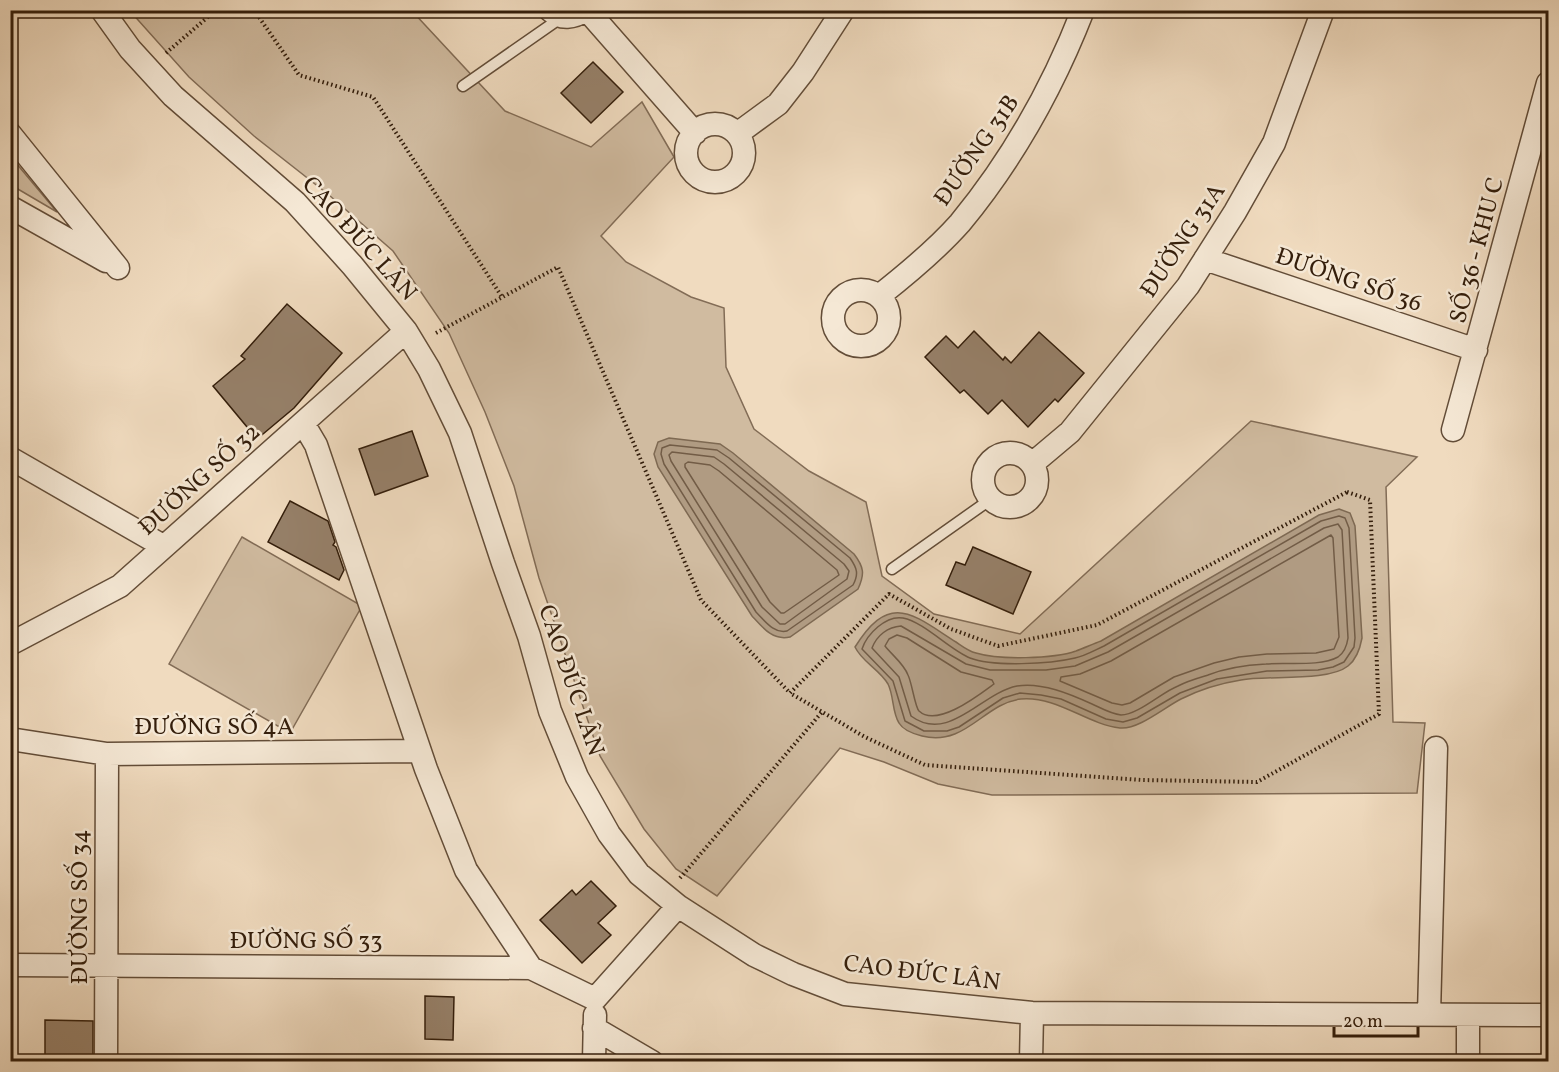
<svg xmlns="http://www.w3.org/2000/svg" width="1559" height="1072" font-family="Vollkorn,serif">
  <rect width="100%" height="100%" fill="#f0dbbf"/>
  <filter id="stains"><feTurbulence type="fractalNoise" baseFrequency=".00333" numOctaves="4"/><feColorMatrix values="0 0 0 0 .2 0 0 0 0 .09 0 0 0 0 .02 0 0 0 .5 -.17"/></filter>
  <radialGradient id="worn" r=".72"><stop offset=".6" stop-color="#630" stop-opacity="0"/><stop offset="1" stop-color="#630" stop-opacity=".3"/></radialGradient>
  <path fill="#d0bba0" stroke="#826c56" stroke-width="1.5" d="M130,11h282l93,100 86,36 51,-45 32,55 -73,79 25,26 65,35 33,11 2,59 28,62 55,42 57,31 16,74 52,38 86,20 231,-213 166,36 -31,30 7,235 32,1 -8,70 -425,2 -54,-11 -54,-22 -44,-14 -123,148 -41,-27 -32,-40 -44,-73 -61,-178 -25,-92 -29,-74 -36,-79 -56,-82 -64,-56 -75,-59 -65,-59z
    M11,157l46,55 -46,-27z
    M242,537l120,69 -72,127 -121,-69z"/>
  <path fill="#b09b82" stroke="#7e6952" stroke-width="1.5" d="M669,438l51,6 13,9 121,101c10,13 11,20 4,35l-68,48c-17,4 -27,-9 -38,-21l-94,-149 -4,-13 4,-12z
    M1339,509l11,4 5,13 7,112c-2,11 -5,21 -14,28 -20,16 -79,9 -107,14 -19,3 -42,10 -60,19 -16,8 -43,31 -61,29 -34,-4 -62,-32 -99,-29 -37,4 -55,48 -99,37 -8,-2 -19,-6 -23,-13 -7,-11 -5,-27 -11,-39 -9,-15 -26,-22 -33,-37 35,-56 57,-33 101,-5 6,4 12,9 20,11 23,7 77,6 100,-2 8,-3 17,-7 25,-10l218,-126z"/>
  <g fill="none" stroke-linecap="round" stroke-linejoin="round">
    <path stroke="#725c46" stroke-width="1.5" d="M670,445l47,5 12,8 121,100c7,10 9,16 3,27l-66,46c-13,3 -22,-10 -31,-19l-92,-148 -3,-10 1,-6z
      M672,452l42,5 10,7 120,100 5,7 -2,8 -62,45h-5l-18,-17 -91,-146 -2,-6z
      M688,462l22,3 9,6 118,99 2,5 -55,38h-3l-11,-11 -85,-135v-3z
      M1339,516l6,2 4,10 6,110 -1,9 -10,15 -11,5 -15,3 -51,1 -50,8 -37,14 -43,25 -14,4 -17,-3 -45,-20 -20,-4 -21,-2 -17,5 -44,29 -12,4h-23l-19,-10 -12,-40 -31,-32c5,-15 24,-34 41,-31 21,4 47,32 67,40 23,9 80,6 105,0 10,-2 20,-8 29,-12l217,-125z
      M1338,524l4,6 6,108c-1,7 -4,15 -10,19 -18,10 -52,5 -72,7 -20,1 -40,4 -58,11 -10,3 -21,6 -30,11 -16,6 -40,29 -57,29 -10,-1 -20,-7 -29,-11 -22,-10 -50,-22 -75,-18 -36,7 -68,58 -106,30l-12,-39 -27,-29c5,-13 16,-21 29,-22l65,38 24,6h56l29,-4 33,-14 216,-124z
      M1331,535l2,3 6,99 -5,12 -18,4 -49,1 -28,3 -25,6 -40,14 -44,26 -8,2 -10,-2 -52,-22 1,-4 19,-3 31,-13z
      M897,635l10,3 54,34 31,8 2,4c-15,11 -57,44 -75,27 -4,-4 -7,-28 -11,-36 -4,-11 -16,-20 -23,-29l4,-7z"/>
  </g>
  <path fill="#968069" stroke="#341e0b" stroke-width="1.5" d="M593,62l30,30 -32,31 -30,-30z
    M287,304l55,49 -48,55 -37,31 -44,-53 32,-27 -4,-3z
    M974,331l29,29 2,-3 6,6 28,-31 45,41 -26,29 -3,-3 -27,28 -26,-27 -14,14 -24,-24 -4,3 -35,-36 21,-21 12,12z
    M412,431l16,45 -53,19 -16,-46z
    M290,501l38,20 7,21 -2,3 3,2 8,23 -5,10 -71,-38z
    M973,547l58,25 -18,42 -67,-29 10,-23 9,3z
    M591,881l25,25 -18,17 13,12 -29,28 -42,-43 32,-30 4,5z
    M425,996l29,1 -1,43 -28,-1z
    M45,1020l48,1v34h-48z"/>
  <g fill="none" stroke-linecap="round" stroke-linejoin="round">
    <g stroke="#634d38" stroke-width="13">
      <path id="lane" d="M463,86l99,-69
        M892,569l99,-70"/>
    </g>
    <g stroke="#634d38" stroke-width="25">
      <path id="street" d="M102,10l28,39 43,47 122,106 57,63 54,66 23,38 31,64 43,130 26,73 21,75 27,66 32,57 30,40 39,32 76,49 39,19 52,20 187,19 516,2
        M550,10c11,10 24,8 35,0
        M587,10l108,123
        M686 153a29 29 0 1 1 58 0a29 29 0 1 1-58 0Z
        M10,134l108,134
        M737,134l41,-30 25,-32 40,-62
        M10,207l96,54
        M1205,259l271,91
        M833 318a28 28 0 1 1 56 0a28 28 0 1 1-56 0Z
        M879,296c28,-22 57,-46 81,-73 53,-64 93,-136 123,-213
        M303,423l13,22 110,324 40,101 65,98
        M1453,430l95,-347
        M983 480a27 27 0 1 1 54 0a27 27 0 1 1-54 0Z
        M10,458l153,88
        M1032,464l38,-32 118,-146 47,-74 39,-69 49,-133
        M10,644l110,-58 286,-255
        M10,739l97,15 312,-3
        M10,965l521,3 64,31 83,-93
        M1429,1014l7,-266
        M594,1028l58,34
        M106,1062l1,-308
        M594,1062l1,-47
        M1031,1062l1,-49
        M1468,1062v-47"/>
    </g>
    <path stroke="#341e0b" stroke-width="4" stroke-dasharray="1.5 3" stroke-linecap="butt" d="M254,10l45,65 74,22 129,200
      M166,53l50,-43
      M436,333l122,-66 143,333 89,93
      M1347,492l23,8 9,214 -122,68 -115,-2 -217,-15 -60,-28 -75,-44 99,-99 62,35 47,17 99,-21z
      M680,878l142,-166"/>
    <use href="#lane" stroke="#f5e8d5" stroke-width="10"/>
    <use href="#street" stroke="#f5e8d5" stroke-width="22"/>
  </g>
  <g text-anchor="middle" stroke-width="5" stroke-linejoin="round" paint-order="stroke">
    <g font-size="24" fill="#341e0b" stroke="#f5e8d5">
      <text transform="translate(976 150) rotate(-55)" y="8">ĐƯỜNG 31B</text>
      <text transform="translate(360 238) rotate(48)" y="8">CAO ĐỨC LÂN</text>
      <text transform="translate(1182 240) rotate(-56)" y="8">ĐƯỜNG 31A</text>
      <text transform="translate(1476 250) rotate(-75)" y="8">SỐ 36 - KHU C</text>
      <text transform="translate(1349 279) rotate(19)" y="8">ĐƯỜNG SỐ 36</text>
      <text transform="translate(199 479) rotate(-42)" y="8">ĐƯỜNG SỐ 32</text>
      <text transform="translate(572 680) rotate(71)" y="8">CAO ĐỨC LÂN</text>
      <text x="214" y="734">ĐƯỜNG SỐ 4A</text>
      <text transform="translate(79 907) rotate(-90)" y="8">ĐƯỜNG SỐ 34</text>
      <text x="306" y="948">ĐƯỜNG SỐ 33</text>
      <text transform="translate(922 972) rotate(7)" y="8">CAO ĐỨC LÂN</text>
    </g>
  </g>
  <rect width="1559" height="1072" fill="none" stroke="#f0dbbf" stroke-width="36"/>
  <rect x="12" y="12" width="1535" height="1048" fill="none" stroke="#341e0b" stroke-width="3"/>
  <rect x="18" y="18" width="1523" height="1036" fill="none" stroke="#341e0b" stroke-width="1.5"/>
  <path d="M1334 1027v9h84v-9" fill="none" stroke="#341e0b" stroke-width="3"/>
  <text x="1343" y="1027" font-size="18" fill="#341e0b" stroke="#f5e8d5" stroke-width="4.5" paint-order="stroke">20 m</text>
  <rect width="100%" height="100%" filter="url(#stains)"/>
  <rect width="100%" height="100%" fill="url(#worn)"/>
</svg>
